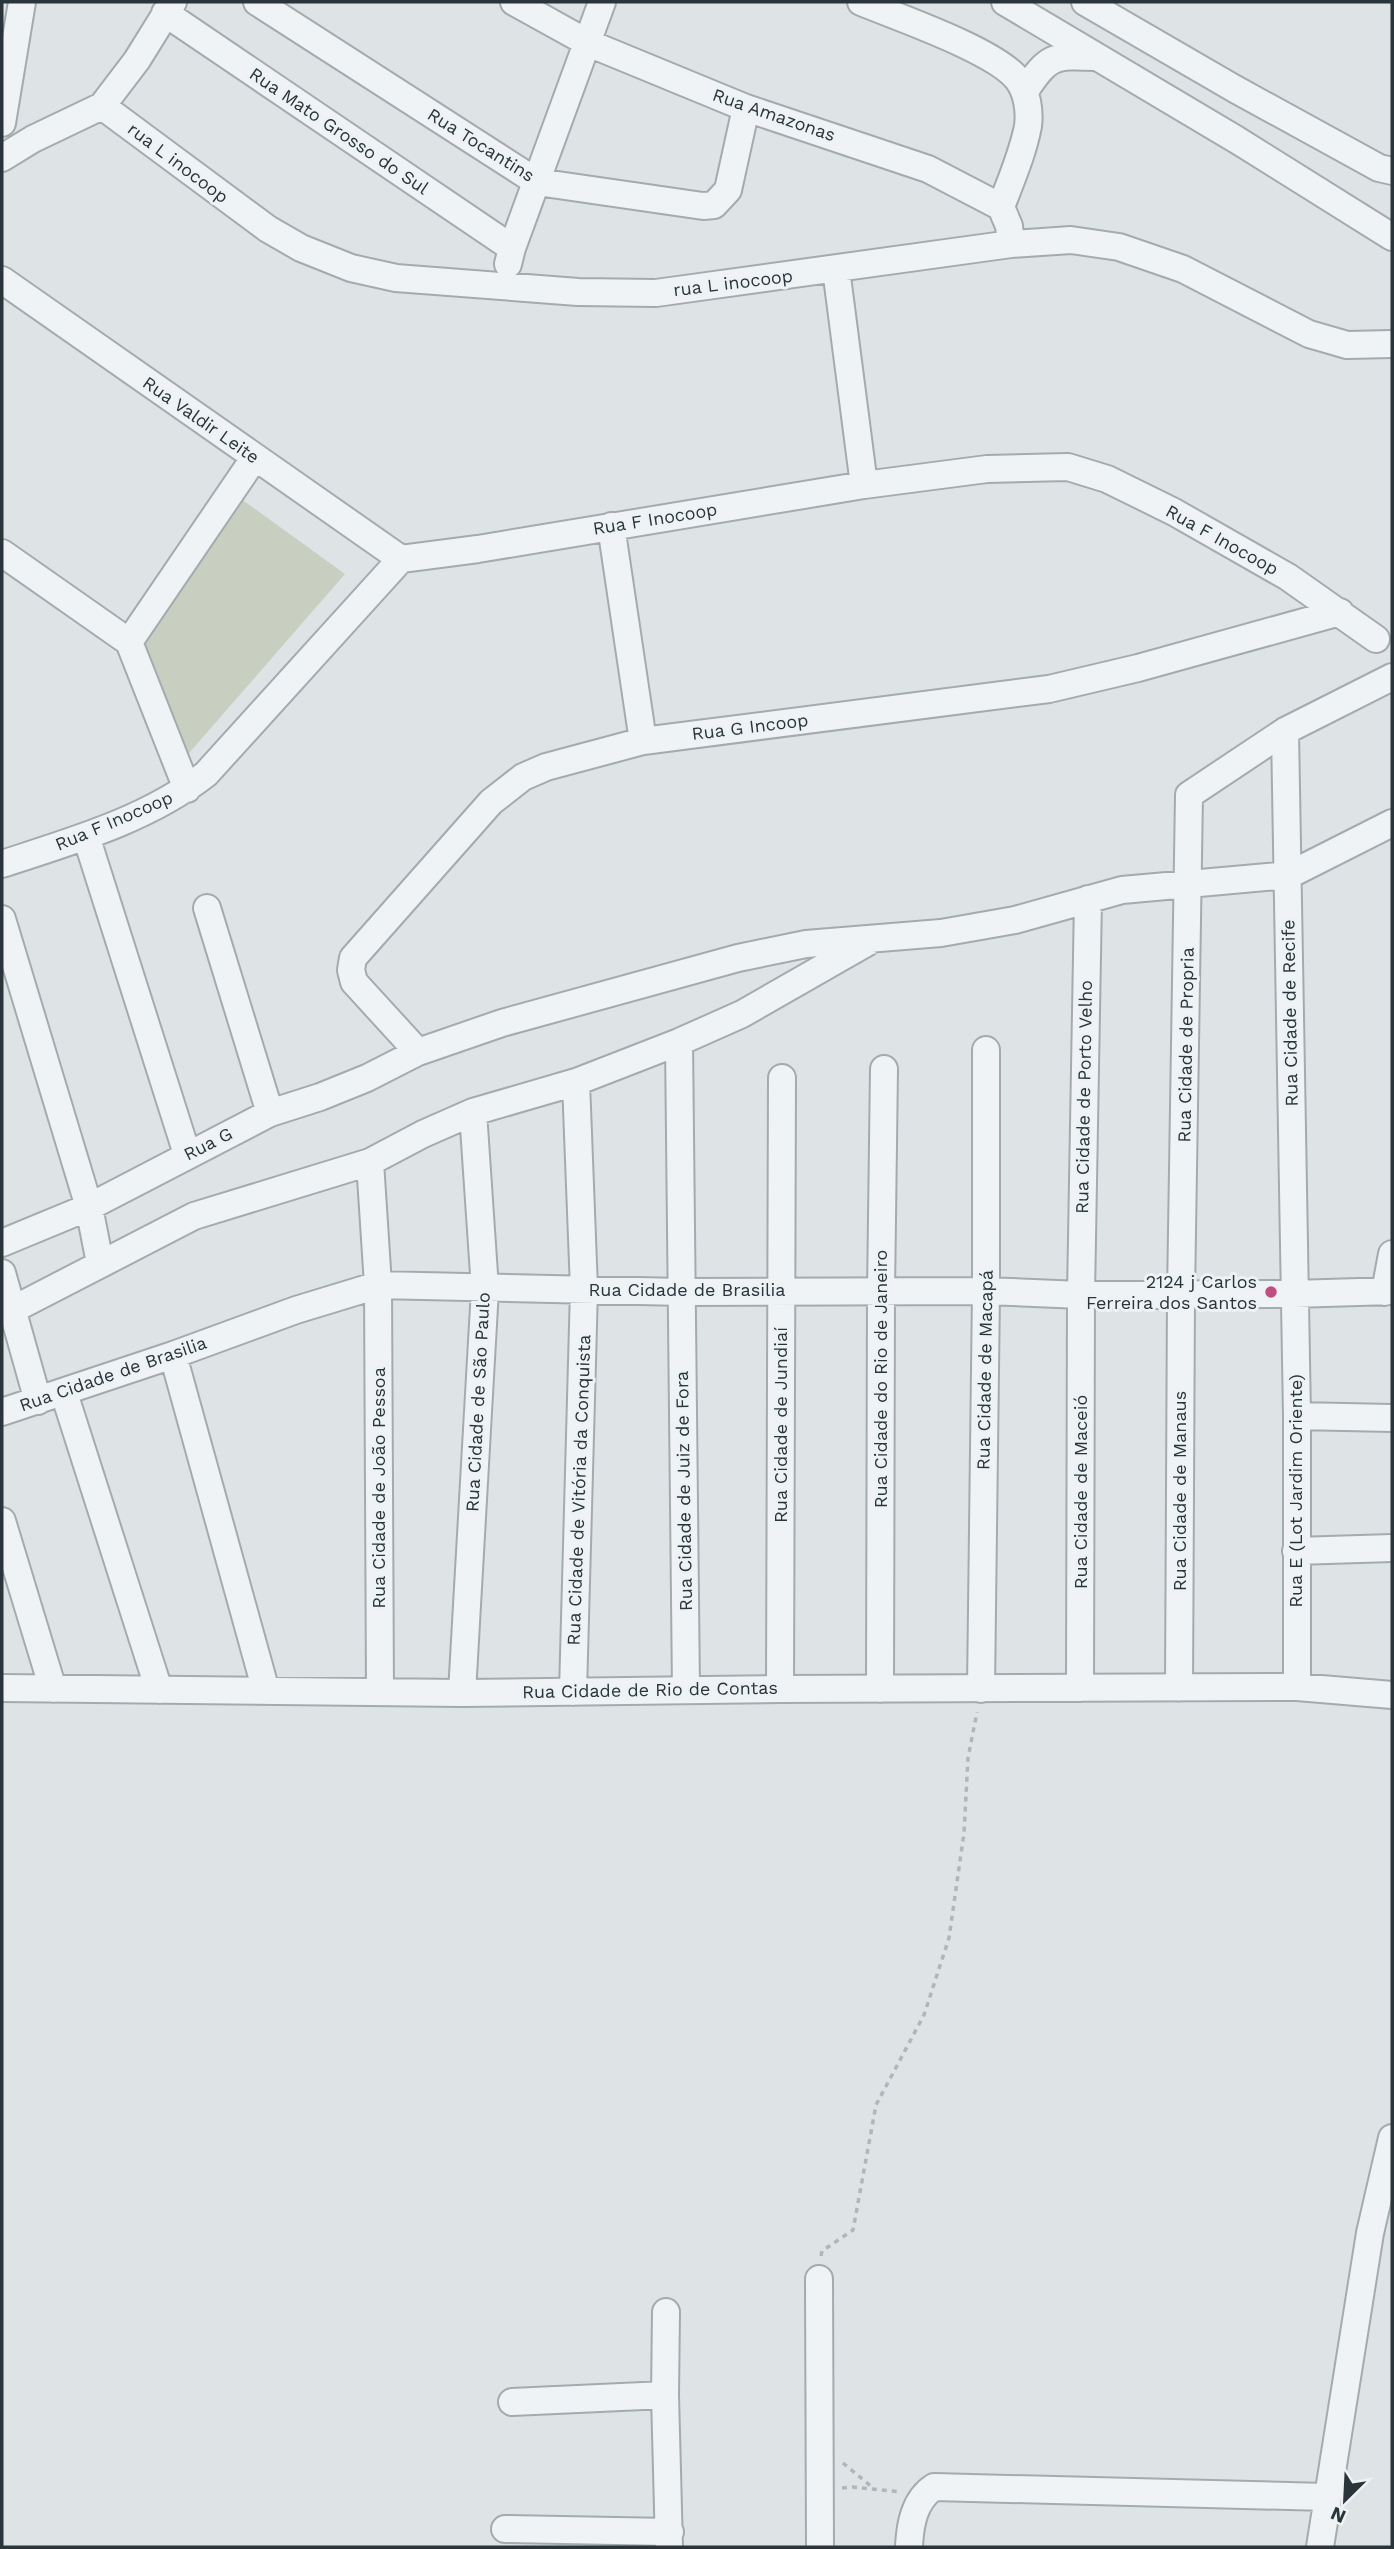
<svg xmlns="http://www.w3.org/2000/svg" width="1394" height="2549" font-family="'Work Sans',sans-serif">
  <rect width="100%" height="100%" fill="#dee3e6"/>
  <path fill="#c8cfc0" d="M237,496l108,78 -162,186 -51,-115z"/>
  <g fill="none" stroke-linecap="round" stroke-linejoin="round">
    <g stroke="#a4abaf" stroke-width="30">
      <path id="minor" d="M257,2l280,180 166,24 11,-1 14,-15 18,-82
        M514,2l74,41 158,65 182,61 73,38 8,19 2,18
        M861,2c36,15 136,49 157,78 9,12 12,31 10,46 -5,27 -17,54 -27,81
        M1005,2l232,138 155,97
        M1085,2l150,87 144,79 13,3
        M165,13l347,235
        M1025,91c23,-35 28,-36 70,-34
        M102,106l166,123 33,19 50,20 45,10 182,14 78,1 355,-49 60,-4 48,7 64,22 126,65 38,11 45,-1
        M2,123l20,-121
        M2,158l31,-19 69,-33 35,-46 36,-58
        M508,264l4,-16 90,-246
        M836,269l28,216
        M2,280l399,279
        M611,526l32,215
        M2,553l127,89 58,147
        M129,642l126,-185
        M1285,731l12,685v271
        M86,836l101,318
        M2,864c70,-23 145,-44 204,-90l195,-215 77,-10 386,-64 123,-16 81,-2 39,12 67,33 114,65 88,62
        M207,908l63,205
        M2,919l87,288 11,56
        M679,1042l7,648
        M418,1052l-64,-70 -3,-12 2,-12 138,-156 32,-25 23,-10 97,-26 406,-52 89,-21 202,-56
        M370,1162l8,123 2,407
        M2,1243l87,-36 181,-94 50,-16 47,-19 51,-26 84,-29 236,-65 68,-14 135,-11 74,-13 107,-30 167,-15 103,-52
        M2,1273l36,128
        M1385,1292l7,-38
        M12,1310l182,-94 176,-54 53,-28 50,-22 103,-30 103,-40 63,-28 126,-72
        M173,1355l93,336
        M64,1393l95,297
        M2,1412l171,-57 123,-45 82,-25 304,7 304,-1 95,4 212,-1 99,-3
        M1297,1416l95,2
        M2,1521l51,168
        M1296,1551l96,-3
        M2,1688l460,5 318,-4 517,-2 95,8
        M1080,1688l1,-393 7,-396
        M1179,1688l2,-393 8,-500 96,-64 107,-54
        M780,1689l2,-611
        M880,1689l1,-396 3,-224
        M981,1689l5,-398v-241
        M573,1692l11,-403 -8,-207
        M462,1693l23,-404 -12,-177
        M819,2279l1,268
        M666,2312l-1,83 4,152
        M512,2402l153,-7
        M505,2529l165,3
        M909,2547c1,-22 5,-47 25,-60l392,10
        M1320,2547l50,-314 22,-95"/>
    </g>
    <path stroke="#b0b6b9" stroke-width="3.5" stroke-dasharray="5 5" stroke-linecap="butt" d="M821,2256l1,-5 31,-21 23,-125 48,-90 25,-77 15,-105 4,-75 9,-46
      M843,2463l29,24
      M842,2488l11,-1 48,5"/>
    <use href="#minor" stroke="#f0f3f5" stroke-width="26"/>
  </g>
  <circle fill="#c04e7e" stroke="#edf2f4" stroke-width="2.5" cx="1271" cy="1292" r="7"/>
  <g text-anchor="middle" stroke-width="6" stroke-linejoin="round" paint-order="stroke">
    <g font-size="18" fill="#29343b" stroke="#edf2f4">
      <text transform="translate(774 115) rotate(19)" y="6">Rua Amazonas</text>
      <text transform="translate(339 131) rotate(34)" y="6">Rua Mato Grosso do Sul</text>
      <text transform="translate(481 145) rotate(32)" y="6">Rua Tocantins</text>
      <text transform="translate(178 163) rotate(37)" y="6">rua L inocoop</text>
      <text transform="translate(733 283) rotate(-7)" y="6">rua L inocoop</text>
      <text transform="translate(201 420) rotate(35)" y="6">Rua Valdir Leite</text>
      <text transform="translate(655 519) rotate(-9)" y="6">Rua F Inocoop</text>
      <text transform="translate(1222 540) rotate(29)" y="6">Rua F Inocoop</text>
      <text transform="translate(750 727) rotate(-7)" y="6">Rua G Incoop</text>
      <text transform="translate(114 821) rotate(-23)" y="6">Rua F Inocoop</text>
      <text transform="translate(1290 1013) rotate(-91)" y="6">Rua Cidade de Recife</text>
      <text transform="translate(1186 1045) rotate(-89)" y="6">Rua Cidade de Propria</text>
      <text transform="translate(1084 1097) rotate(-89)" y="6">Rua Cidade de Porto Velho</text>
      <text transform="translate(208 1144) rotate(-27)" y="6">Rua G</text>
      <text x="687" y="1296">Rua Cidade de Brasilia</text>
      <text transform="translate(985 1370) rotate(-89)" y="6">Rua Cidade de Macapá</text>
      <text transform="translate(113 1374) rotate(-19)" y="6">Rua Cidade de Brasilia</text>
      <text transform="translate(881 1379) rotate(-90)" y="6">Rua Cidade do Rio de Janeiro</text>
      <text transform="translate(478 1402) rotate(-87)" y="6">Rua Cidade de São Paulo</text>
      <text transform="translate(781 1425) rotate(-90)" y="6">Rua Cidade de Jundiaí</text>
      <text transform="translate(379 1488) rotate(-90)" y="6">Rua Cidade de João Pessoa</text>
      <text transform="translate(579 1490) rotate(-88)" y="6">Rua Cidade de Vitória da Conquista</text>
      <text transform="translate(684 1491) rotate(-91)" y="6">Rua Cidade de Juiz de Fora</text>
      <text transform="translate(1180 1491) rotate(-90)" y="6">Rua Cidade de Manaus</text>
      <text transform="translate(1296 1491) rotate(-90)" y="6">Rua E (Lot Jardim Oriente)</text>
      <text transform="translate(1081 1492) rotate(-90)" y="6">Rua Cidade de Maceió</text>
      <text transform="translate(650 1690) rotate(-1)" y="6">Rua Cidade de Rio de Contas</text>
    </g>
    <g font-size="18" fill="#29343b" stroke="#edf2f4" text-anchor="end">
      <text x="1257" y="1288">2124 j Carlos<tspan x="1257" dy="21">Ferreira dos Santos</tspan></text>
    </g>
  </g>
  <rect width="1394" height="2549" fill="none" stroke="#29343b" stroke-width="7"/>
  <g transform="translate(1345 2500) rotate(204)" stroke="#edf2f4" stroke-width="5" paint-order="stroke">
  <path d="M0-5L12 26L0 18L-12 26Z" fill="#29343b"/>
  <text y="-10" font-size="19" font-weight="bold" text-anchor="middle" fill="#29343b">N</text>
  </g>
</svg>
